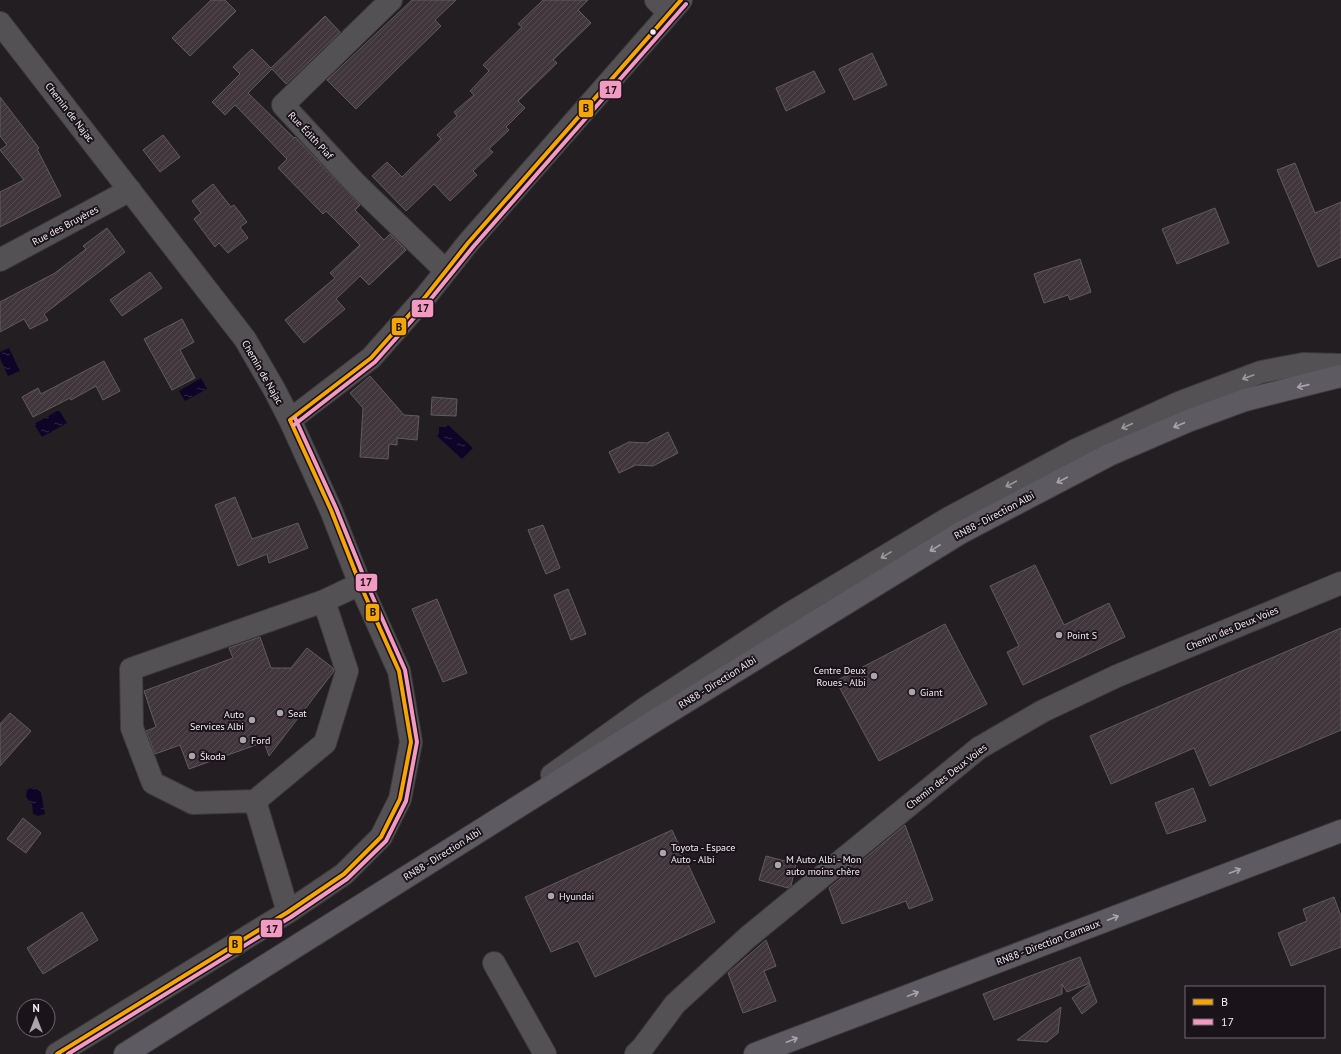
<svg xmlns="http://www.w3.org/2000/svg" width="1341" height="1054" font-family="'PT Sans',sans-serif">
  <defs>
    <pattern id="water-ripples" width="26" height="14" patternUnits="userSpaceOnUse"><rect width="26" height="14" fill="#0d0427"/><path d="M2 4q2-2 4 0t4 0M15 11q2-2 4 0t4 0" fill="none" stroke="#312947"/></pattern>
    <pattern id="building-hatch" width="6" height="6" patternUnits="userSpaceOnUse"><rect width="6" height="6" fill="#41363c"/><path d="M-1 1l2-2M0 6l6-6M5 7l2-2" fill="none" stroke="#544a4f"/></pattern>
  </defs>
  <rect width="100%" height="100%" fill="#221e22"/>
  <path fill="url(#water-ripples)" d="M9,348l11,23 -12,5 -8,-18v-6z
    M201,378l6,11 -22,12 -6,-10z
    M59,410l8,13 -25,14 -8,-13z
    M448,425l25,23 -11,11 -25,-23 2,-2v-7h7z
    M33,787l8,5 4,22 -7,2 -5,-2 -1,-10 -6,-7 1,-7z"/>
  <path fill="url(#building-hatch)" stroke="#605c5e" d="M211,0h14l11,11 -46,45 -18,-18z
    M412,0h44l-21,20 6,6 -85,83 -29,-29z
    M543,0h45l-10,10 13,13 -38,37 4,3 -39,38 7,7 -19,19 3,3 -20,19 4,3 -20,19 4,4 -27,26 -16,-17 -28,27 -34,-35 15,-14 15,15 39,-38 -4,-4 20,-19 -3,-4 20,-17 -4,-4 19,-20 -6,-6 39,-38 -4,-3z
    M325,16l15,16 -54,52 -14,-15 -24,24 46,45 1,-1 65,68 -5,5 29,30 6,-6 16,16 -37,35 -9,-9 -24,23 9,10 -41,34 -19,-23 50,-42 -5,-5 30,-28 -34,-34 -3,3 -45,-46 9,-9 -52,-54 -10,10 -13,-13 28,-28 -7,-7 19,-18 19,19z
    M872,53l15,32 -33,15 -15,-31z
    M814,71l11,21 -39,19 -10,-23z
    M0,97l39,51 -2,1 24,47 -61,31v-35l24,-12 -24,-30 7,-5 -7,-9z
    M163,135l17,22 -20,15 -17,-22z
    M1295,163l20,50 26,-11v55l-23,10 -41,-97z
    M213,184l18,23 3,-2 13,17 -7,5 8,11 -20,15 -9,-10 -4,4 -21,-28 7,-6 -9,-12z
    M1215,208l14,35 -52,21 -15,-35z
    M107,228l18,24 -81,62 4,6 -18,9 -6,-10 -24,13v-30l55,-29 31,-24 -3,-3z
    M1080,259l11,33 -21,8 -2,-5 -24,8 -10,-29z
    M150,272l12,16 -40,28 -12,-16z
    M182,319l12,23 -14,8 15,28 -23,12 -28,-51z
    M104,361l16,30 -17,9 -7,-14 -25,14 -1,-2 -37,19 -11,-20 16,-9 3,6z
    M370,376l34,39 15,1 -2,24 -20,-2v7l-8,-1 -1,15 -28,-2 3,-49 -13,-15z
    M432,397l25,2 -1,17 -25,-1z
    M668,432l10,21 -25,13 -17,-1 -17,8 -10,-21 20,-10 18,1z
    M235,497l17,42 46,-16 10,25 -39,15 -2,-9 -29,12 -23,-61z
    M543,525l17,43 -14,6 -18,-44z
    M1035,565l29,60 45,-22 16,34 -102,48 -16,-33 12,-6 -29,-60z
    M568,589l18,45 -15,6 -17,-45z
    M437,599l30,74 -24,9 -31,-73z
    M945,624l42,80 -108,57 -43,-80z
    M1341,628v102l-131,56 -16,-38 -83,36 -21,-48z
    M260,637l11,31h20l16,-20 26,20 1,3 -65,85 -5,-14 -75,27 -9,-24 -25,9 -9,-23 10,-4 -12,-36 89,-33 -4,-10z
    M10,713l21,18 -31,35v-42z
    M1193,788l13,33 -39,13 -12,-31z
    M23,818l18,15 -15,20 -19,-14z
    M905,825l28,75 -24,9 -3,-8 -64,23 -13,-36z
    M672,830l43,92 -120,55 -17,-36 -27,11 -26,-55z
    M766,856l30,8 -5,22 -3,2 -29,-8z
    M1334,897l7,19v31l-50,19 -13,-33 29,-12 -4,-12z
    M82,912l16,28 -55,34 -16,-26z
    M766,940l10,26 -12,5 12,30 -33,12 -15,-40z
    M1080,957l10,26 -23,9 -5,-8v10l-68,26 -11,-26z
    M1090,984l7,18 -15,12 -10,-16z
    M1061,1007l-3,26 -11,9 -30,-2z"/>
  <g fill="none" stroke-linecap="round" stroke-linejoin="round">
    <g stroke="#3d3a3d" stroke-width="24">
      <path id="minor" d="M391,0l-108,105 73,79 90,87
        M656,0l13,13
        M0,23l245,316 29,50 16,31 41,90 29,74 39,87 12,71 -11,57 -19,38 -37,37 -56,38 -231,142
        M0,260l130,-70
        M290,420l81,-62 55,-62 42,-53 213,-243
        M552,775l95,-68 142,-93 160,-96 127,-68 105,-48 80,-30 42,-8 38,1
        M255,801l-62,2 -40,-20 -21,-55 -1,-59 193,-68
        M288,912l-33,-111 70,-58 22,-72 -23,-70 36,-17
        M494,963l51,91
        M636,1054l7,-7 32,-43 73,-67 231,-189 64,-37 74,-35 224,-93"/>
    </g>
    <g stroke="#3d3a3d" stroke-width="24">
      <path id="major" d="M125,1054l531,-334 306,-188 147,-77 79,-34 57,-21 96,-24
        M755,1054l586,-223"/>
    </g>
    <use href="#minor" stroke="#545154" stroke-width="22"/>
    <use href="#major" stroke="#5e5a61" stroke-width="22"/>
    <g stroke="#1a131a" stroke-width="7">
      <path id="bus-1" d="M290,420l81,-62 55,-62 42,-53 213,-243
        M57,1054l231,-142 56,-38 37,-37 19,-38 11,-57 -12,-71 -39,-87 -29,-74 -41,-90"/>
    </g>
    <g stroke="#1a131a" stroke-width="7">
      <path id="bus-2" d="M294,425l81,-63 55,-62 43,-53 213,-243
        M68,1054l223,-137 56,-38 39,-38 20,-40 11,-59 -12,-72 -39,-88 -30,-74 -41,-90"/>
    </g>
    <use href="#bus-1" stroke="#f7a600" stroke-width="4"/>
    <use href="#bus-2" stroke="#f499c2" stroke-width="4"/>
  </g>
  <defs><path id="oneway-shaft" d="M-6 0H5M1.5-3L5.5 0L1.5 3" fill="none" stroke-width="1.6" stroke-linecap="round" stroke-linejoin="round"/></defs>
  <g stroke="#9c989c">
    <use href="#oneway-shaft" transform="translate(1248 377) rotate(160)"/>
    <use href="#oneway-shaft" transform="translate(1127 426) rotate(155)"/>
    <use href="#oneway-shaft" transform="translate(1011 484) rotate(152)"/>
    <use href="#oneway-shaft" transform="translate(886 555) rotate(149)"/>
  </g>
  <g stroke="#a9a4aa">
    <use href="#oneway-shaft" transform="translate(1303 386) rotate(167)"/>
    <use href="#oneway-shaft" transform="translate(1179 425) rotate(157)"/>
    <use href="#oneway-shaft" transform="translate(1062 480) rotate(152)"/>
    <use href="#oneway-shaft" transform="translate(935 548) rotate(149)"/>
    <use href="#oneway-shaft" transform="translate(1235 871) rotate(-21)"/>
    <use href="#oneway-shaft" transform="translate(1113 918) rotate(-21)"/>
    <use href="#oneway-shaft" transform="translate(913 994) rotate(-21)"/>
    <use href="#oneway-shaft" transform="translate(792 1040) rotate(-21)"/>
  </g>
  <circle fill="#f4eef3" stroke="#1a131a" stroke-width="1.5" cx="653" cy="32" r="3.5"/>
  <g fill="#aaa5aa" stroke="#1a131a" stroke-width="1.5">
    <circle cx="1059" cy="635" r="4"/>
    <circle cx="874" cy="676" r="4"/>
    <circle cx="912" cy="692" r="4"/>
    <circle cx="280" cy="713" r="4"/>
    <circle cx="252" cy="720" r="4"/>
    <circle cx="243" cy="740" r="4"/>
    <circle cx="192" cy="756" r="4"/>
    <circle cx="663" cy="853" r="4"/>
    <circle cx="778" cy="865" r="4"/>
    <circle cx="551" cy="896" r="4"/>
  </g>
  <g text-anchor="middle" stroke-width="4" stroke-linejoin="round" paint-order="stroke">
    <g font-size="10" fill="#f4eef3" stroke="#1a131a">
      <text transform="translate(70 112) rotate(52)" y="4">Chemin de Najac</text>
      <text transform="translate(311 135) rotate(47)" y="4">Rue Édith Piaf</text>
      <text transform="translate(65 225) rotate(-28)" y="4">Rue des Bruyères</text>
      <text transform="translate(263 372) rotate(60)" y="4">Chemin de Najac</text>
      <text transform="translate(994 515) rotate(-28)" y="4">RN88 - Direction Albi</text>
      <text transform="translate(1232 628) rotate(-23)" y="4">Chemin des Deux Voies</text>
      <text transform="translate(717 682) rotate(-32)" y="4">RN88 - Direction Albi</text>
      <text transform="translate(946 776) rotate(-38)" y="4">Chemin des Deux Voies</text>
      <text transform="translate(442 854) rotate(-32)" y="4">RN88 - Direction Albi</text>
      <text transform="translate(1048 942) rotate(-21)" y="4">RN88 - Direction Carmaux</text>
    </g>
    <g font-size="10" fill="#f4eef3" stroke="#1a131a" text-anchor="start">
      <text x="1067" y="639">Point S</text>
      <text x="866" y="674" text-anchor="end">Centre Deux<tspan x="866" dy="12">Roues - Albi</tspan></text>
      <text x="920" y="696">Giant</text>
      <text x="288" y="717">Seat</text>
      <text x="244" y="718" text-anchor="end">Auto<tspan x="244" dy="12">Services Albi</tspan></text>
      <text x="251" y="744">Ford</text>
      <text x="200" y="760">Škoda</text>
      <text x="671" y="851">Toyota - Espace<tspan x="671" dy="12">Auto - Albi</tspan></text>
      <text x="786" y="863">M Auto Albi - Mon<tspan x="786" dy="12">auto moins chère</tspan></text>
      <text x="559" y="900">Hyundai</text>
    </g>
  </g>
  <g stroke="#1a131a" stroke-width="1.5">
    <rect x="599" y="80" width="23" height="19" rx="4" fill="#f499c2"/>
    <rect x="578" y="99" width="16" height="19" rx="4" fill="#f7a600"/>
    <rect x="411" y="299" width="23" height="19" rx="4" fill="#f499c2"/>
    <rect x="391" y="317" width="16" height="19" rx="4" fill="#f7a600"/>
    <rect x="355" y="573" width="23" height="19" rx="4" fill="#f499c2"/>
    <rect x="365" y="603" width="15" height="19" rx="4" fill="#f7a600"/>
    <rect x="260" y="919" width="23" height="19" rx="4" fill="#f499c2"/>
    <rect x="228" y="935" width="15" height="19" rx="4" fill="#f7a600"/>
  </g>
  <g font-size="11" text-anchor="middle" font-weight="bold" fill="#111">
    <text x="611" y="94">17</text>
    <text x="586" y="112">B</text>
    <text x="423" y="312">17</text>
    <text x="399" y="331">B</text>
    <text x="366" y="586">17</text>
    <text x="373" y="616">B</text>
    <text x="272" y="933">17</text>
    <text x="235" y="948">B</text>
  </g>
  <rect x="1185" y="986" width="140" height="52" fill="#1a131a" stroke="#716b71"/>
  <rect x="1193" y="999" width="20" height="6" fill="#f7a600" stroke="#716b71"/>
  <text x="1221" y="1006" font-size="12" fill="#f4eef3">B</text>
  <rect x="1193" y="1019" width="20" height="6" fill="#f499c2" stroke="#716b71"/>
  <text x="1221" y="1026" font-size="12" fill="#f4eef3">17</text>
  <g transform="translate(36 1018)"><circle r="19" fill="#1a131a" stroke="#716b71"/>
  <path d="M0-3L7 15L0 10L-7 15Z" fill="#aaa5aa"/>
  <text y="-6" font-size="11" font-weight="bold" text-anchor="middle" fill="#f4eef3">N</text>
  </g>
</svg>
